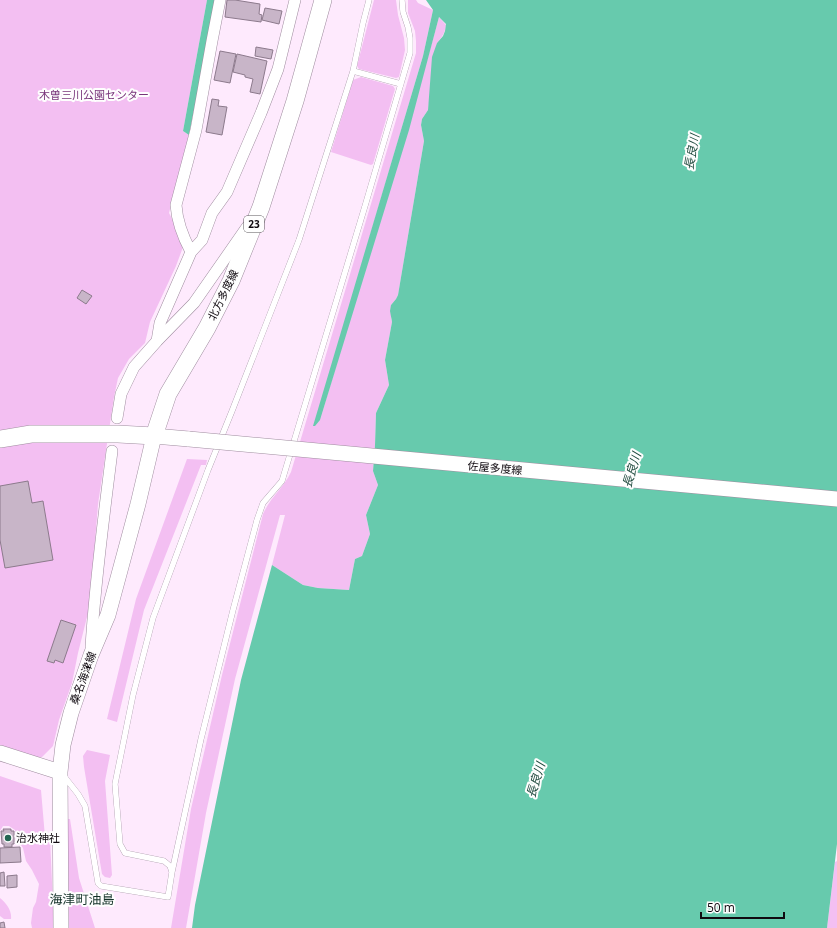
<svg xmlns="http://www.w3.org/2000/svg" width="837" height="928" font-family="'Open Sans','Noto Sans JP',sans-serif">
  <rect width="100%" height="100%" fill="#feeafd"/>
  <path fill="#f3bff2" d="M0,0h207l-24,131 6,4 -20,78 12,23 2,11 -7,19 -26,56 -5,21 -16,16 -11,19 -4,19 -16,107 -8,101 -12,48 -6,30 -13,37 -6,26 -11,11h-14l-28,-9z
    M374,0h22l2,15 6,23 1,12 -6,27 -3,1 -37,-9 -2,-3z
    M408,0h8l2,3 15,7 -10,46 -52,176 -51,188 108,-363 11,-40 7,8c-1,8 -4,12 -9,18l-9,67 -6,9 -1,6 3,16 -26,154 -2,4 -5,6v13l1,4 -7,38 4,25 -13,28 -1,32 -2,26 5,14 -12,30 4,19 -8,22 -7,3 -6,31 -31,-2 -15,-3 -31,-20 13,-50h-5l-45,164 -29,134 -20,115h-15l20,-119 31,-134 41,-161c7,-16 21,-27 28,-42l125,-419v-12l-1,-10 -7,-18z
    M361,77l32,9 2,3 -22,75 -2,1 -40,-13 22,-72z
    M187,459l20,1 -1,5h-5l-57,145 -27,112 -10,-3 29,-120z
    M87,750l23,5 -5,26 7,94 -2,3 -5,-1 -3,-3 -18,-107 -1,-11z
    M0,776l41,14 4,47 5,1 4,90h-22l-1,-5 2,-15 3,-6 3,-18 -7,-14 -6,-9 -3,-13 -4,-6 -4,-12 -6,-4h-6l-3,5z
    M67,819h3l9,59 16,50h-27z
    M837,861v67h-10l8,-66z
    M0,898c6,5 12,12 11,21h-7l-4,-3z"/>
  <path fill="#67caad" d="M207,0h8l-7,40 -19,95 -6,-4z
    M426,0h411v844l-10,84h-635l3,-23 46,-225 31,-115 31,20 15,3 31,2 6,-31 7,-3 8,-22 -4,-19 12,-30 -5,-14 2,-26 1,-32 13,-28 -4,-25 7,-38 -2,-11 1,-6 5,-6 2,-4 26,-154 -3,-16 1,-6 6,-9 4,-53 5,-14 6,-7 2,-5 1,-7 -7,-7 -30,113 -89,290 -5,6h-2l110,-370 10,-46z"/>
  <path fill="#c8b5c8" stroke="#8c7a8c" d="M227,0h8l25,4 -1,10 3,1 -1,7 -36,-5z
    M265,8l17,3 -3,13 -17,-4z
    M256,47l17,3 -2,9 -16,-3z
    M220,51l16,3 -6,29 -16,-3z
    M237,54l30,7 -7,33 -10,-2 3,-13 -8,-2v-2l-12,-3z
    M212,99l7,1 -1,6 9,1 -5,28 -16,-3z
    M82,290l10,6 -6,8 -9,-6z
    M28,481l4,22 11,-2 10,59 -48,8 -5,-28v-54z
    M61,620l15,5 -13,38 -8,-3 -1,3 -7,-2z
    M3,829h8v2h3v13h-2v3h-8v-3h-2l-1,-13h3z
    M20,847l1,15 -21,1v-15z
    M4,872l1,14h-5v-13z
    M17,875v12l-10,1v-12z
    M4,922l1,6h-5v-5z"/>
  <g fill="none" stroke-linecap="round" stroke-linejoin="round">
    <g stroke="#9f8d9f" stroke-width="6">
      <path id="lane" d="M353,71l48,13
        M63,775l15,19 7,12 13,77 3,3 67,11 4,-25 29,-133 32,-129 24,-90 6,-17 19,-22 83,-275 45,-153v-15l-2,-11 -5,-15 -1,-12
        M172,872l-2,-6 -6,-5 -39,-8 -5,-9 -5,-60 18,-89 20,-77 55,-148 24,-59 67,-171 54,-169 10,-48 6,-23"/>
    </g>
    <g stroke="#9f8d9f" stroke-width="12">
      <path id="street" d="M191,252l11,-12 10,-27 15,-21 34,-79 17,-44 17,-69
        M157,341l3,-18 31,-71c-8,-15 -14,-31 -15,-47l20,-75 16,-89 8,-41
        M117,418l4,-24 13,-27 23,-26 37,-38 53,-76
        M91,647c4,-66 13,-131 21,-196"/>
    </g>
    <g stroke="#9f8d9f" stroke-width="16">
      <path id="secondary" d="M0,753l60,19
        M61,928l-1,-156 3,-27 8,-32 20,-58 17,-40 30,-111 16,-68 35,3"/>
    </g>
    <g stroke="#9f8d9f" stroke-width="18">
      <path id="primary" d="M0,439l31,-5h87l36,2 14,-42 39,-66 24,-47 30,-74 34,-106 28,-101"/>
    </g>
    <use href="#lane" stroke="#fff" stroke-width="5.5"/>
    <use href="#street" stroke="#fff" stroke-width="11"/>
    <use href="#secondary" stroke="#fff" stroke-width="15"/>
    <use href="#primary" stroke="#fff" stroke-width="17"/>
    <g stroke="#9f8d9f" stroke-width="16" stroke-linecap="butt">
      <path id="secondary-bridge" d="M189,439l648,60"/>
    </g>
    <use href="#secondary-bridge" stroke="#fff" stroke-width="15"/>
  </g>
  <circle fill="#246553" stroke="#fefefe" stroke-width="1.5" cx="8" cy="838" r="4"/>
  <g text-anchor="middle" stroke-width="4" stroke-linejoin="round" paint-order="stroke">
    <rect fill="#fefefe" stroke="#575357" stroke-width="1" x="244" y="216" width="20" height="16" rx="3"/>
    <g font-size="10" font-weight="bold" fill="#100a10">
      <text x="254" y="228">23</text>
    </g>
    <g font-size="11" fill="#78347a" stroke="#fefefe">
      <text x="94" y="99">木曽三川公園センター</text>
    </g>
    <g font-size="11" fill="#100a10" stroke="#fefefe">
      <text transform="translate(223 295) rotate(-64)" y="4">北方多度線</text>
      <text transform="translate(495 468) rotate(5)" y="4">佐屋多度線</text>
      <text transform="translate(83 678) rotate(-70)" y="4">桑名海津線</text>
    </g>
    <g font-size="11" fill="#100a10" stroke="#fefefe" text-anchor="start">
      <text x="16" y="842">治水神社</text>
    </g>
    <g font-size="12" font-style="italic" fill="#1e493d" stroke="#fefefe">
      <text transform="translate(692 152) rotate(-80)" y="4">長良川</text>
      <text transform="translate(632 470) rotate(-73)" y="4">長良川</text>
      <text transform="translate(536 780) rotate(-73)" y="4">長良川</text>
    </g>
    <g font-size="13" fill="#133128" stroke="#fefefe">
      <text x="82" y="904">海津町油島</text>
    </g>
  </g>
  <path d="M701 912v6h83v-6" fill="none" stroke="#100a10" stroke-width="2"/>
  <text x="707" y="912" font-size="12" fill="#100a10" stroke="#fefefe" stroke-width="3" paint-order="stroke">50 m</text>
</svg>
